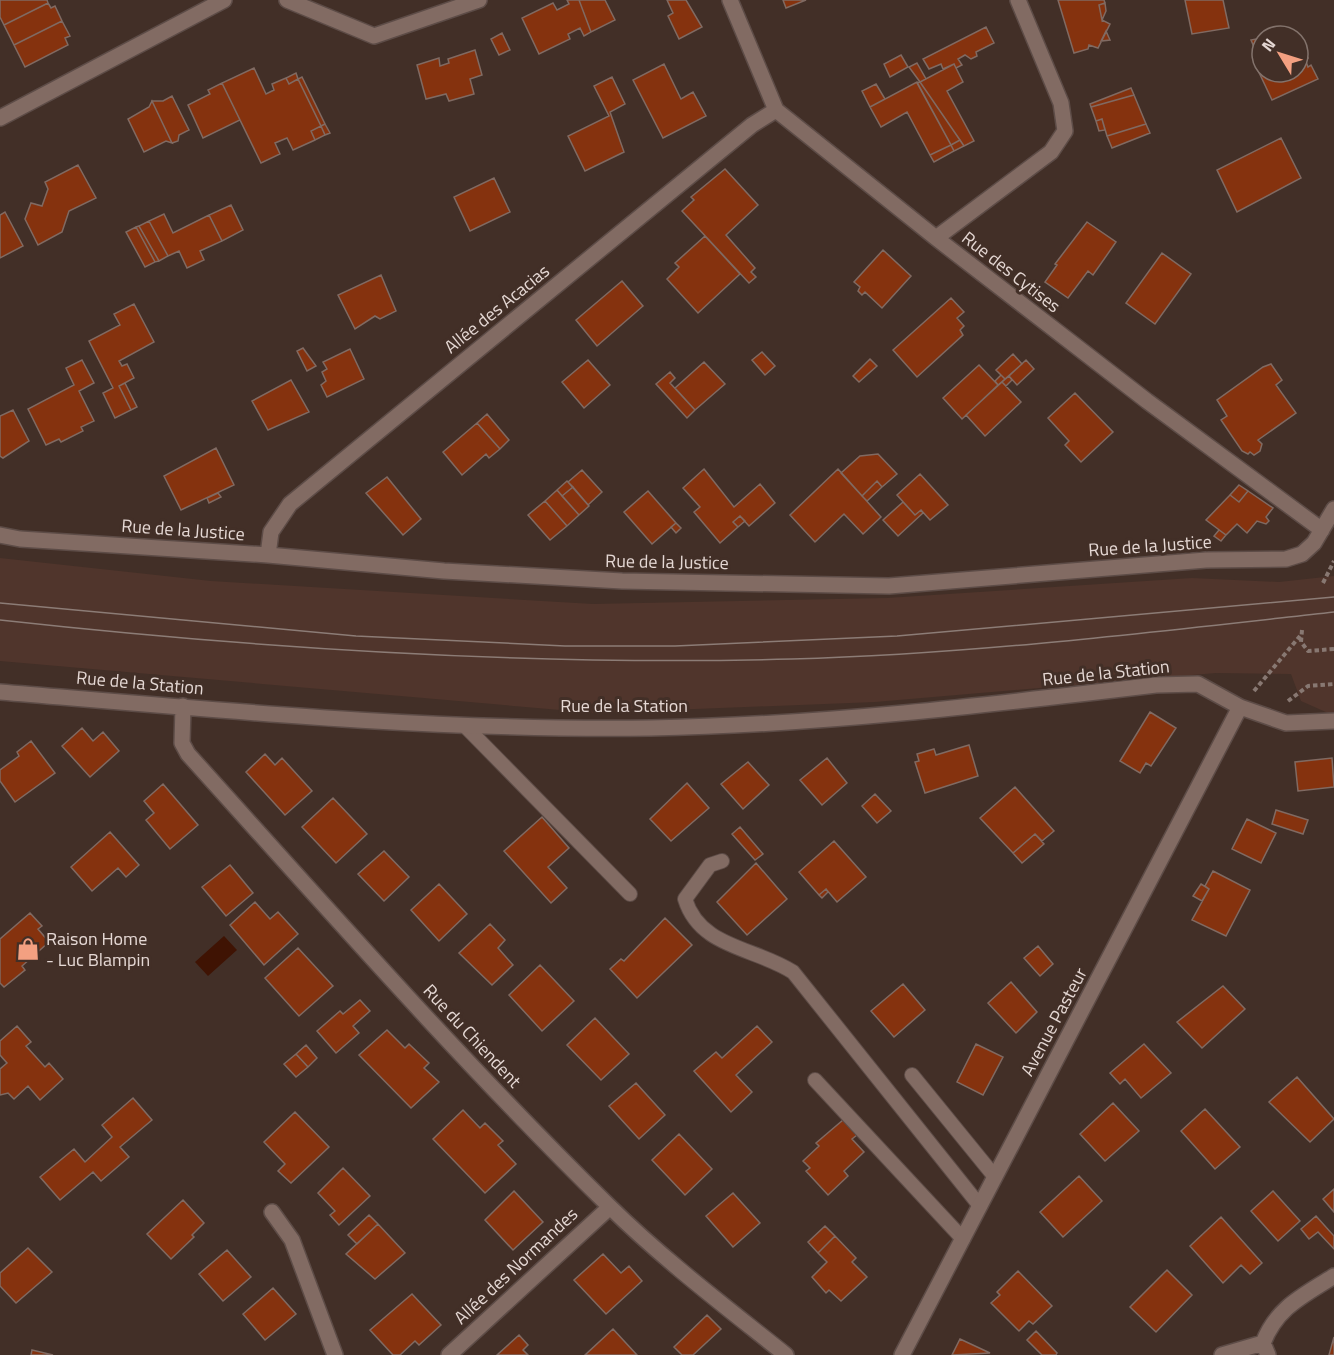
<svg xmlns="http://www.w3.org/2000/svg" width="1334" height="1355" font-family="'Titillium Web',sans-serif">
  <rect width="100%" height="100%" fill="#422f27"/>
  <path fill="#50352c" d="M0,558l211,23 382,23 294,-6 305,-20 87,4 55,-6v136l-6,1 -27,-12 -10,-27 -75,-1 -341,29 -280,11 -595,-52z"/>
  <path fill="#3f1303" d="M224,936l13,14 -29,26 -13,-14z"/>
  <path fill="#85320e" stroke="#806a62" stroke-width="1.5" d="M0,0h47l1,3 -44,22 -4,-8z
    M567,0h12l12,32 -7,4 -4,-8 -12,6 2,5 -31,15 -17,-36 31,-15 4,7 12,-6z
    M579,0h26l10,20 -24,12z
    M667,0h19l16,27 -23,12 -11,-23 5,-3z
    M783,0h23l-20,8z
    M1058,0h46l1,3 -6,2 3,15 8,4 -12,24 -9,-3 -1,4 -14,4z
    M1185,0h38l6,28 -37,6z
    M48,3l3,5 4,-2 7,15 -48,24 -10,-20z
    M1105,3l1,8 -4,9 -3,-15z
    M62,21l8,15 -5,2 3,7 -43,22 -11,-22z
    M986,27l8,16 -18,9 1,4 -6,3 -6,-4 -7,4 4,6 -6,3 -2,-4 -11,5 -2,-5 -12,5 -6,-10z
    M1106,31l4,9 -9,1z
    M1293,32l2,4h-24z
    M502,33l8,17 -11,5 -8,-16z
    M1262,38v34h36v-30l2,3 2,-1 6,14 -3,1 3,8 3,-2 7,14 -46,21 -16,-34 5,-3 -10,-23z
    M475,50l7,25 -12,4 4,15 -25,7 -3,-7 -20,5 -9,-34 22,-7 1,8 9,-3 -1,-4z
    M901,55l7,12 -18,10 -6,-13z
    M917,63l9,16 -6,3 -11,-15z
    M664,64l17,35 12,-7 13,24 -43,22 -30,-58z
    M954,64l9,18 -16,9 27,50 -10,5 -44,-64z
    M254,68l12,26 8,-4 -2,-6 14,-6 3,6 9,-5 23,47 -10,5 4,9 -22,10 -6,-12 -12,5 5,11 -19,9 -39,-80z
    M296,73l2,6 -9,5 -3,-6z
    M302,77l23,47 -4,2 -23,-47z
    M612,77l13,27 -15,8 14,40 -39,19 -17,-35 41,-20 -15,-30z
    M917,82l34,63 -21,10 -23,-43 -26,15 -11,-20z
    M920,82l40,58 -9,5 -34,-62z
    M222,83l18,37 -37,18 -15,-33 22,-11 -2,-4z
    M876,84l9,15 -15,8 -8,-16z
    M1131,88l3,7 -43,12 -1,-3z
    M1134,95l12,29 -39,12 -5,-17 -6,2 -5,-14z
    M172,96l17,34 -10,5 -1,6 -6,2 -20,-42h11z
    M152,101l20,42 -6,-2 -22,11 -16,-33 21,-12z
    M1102,119l3,11 -6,1 -3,-10z
    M325,124l5,9 -5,2 -4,-9z
    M1146,124l4,9 -38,15 -5,-12z
    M321,126l4,9 -10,5 -4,-9z
    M1281,138l20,40 -64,34 -20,-42z
    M960,140l4,6 -10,5 -3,-6z
    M951,145l3,6 -20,11 -4,-7z
    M78,165l18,33 -27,13 -7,21 -24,13 -13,-26 6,-16 11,3 6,-17 -3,-7z
    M725,169l33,36 -32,30 29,33 -4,4 5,5 -7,6 -67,-72 12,-11 -3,-3z
    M494,178l16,34 -40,19 -16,-34z
    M231,205l12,25 -21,11 -13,-26z
    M5,212l18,34 -23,12v-43z
    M164,214l9,19 36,-18 13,26 -22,10 4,9 -17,8 -8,-17 -11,5 -19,-35z
    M149,221l19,35 -9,5 -20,-35z
    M1087,222l29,20 -23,33 -5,-4 -20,27 -23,-16 12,-17 -2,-1z
    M139,226l20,35 -4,1 -19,-35z
    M136,227l19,35 -10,5 -19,-35z
    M705,236l35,38 -42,39 -31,-34 12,-12 -4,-4z
    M883,250l28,26 -29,32 -17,-16 -3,3 -4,-4 2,-4 -6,-5z
    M1162,253l29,21 -36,50 -29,-21z
    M381,275l15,36 -16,8 -5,-3 -20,13 -17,-34z
    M622,281l21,25 -46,40 -21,-26z
    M951,298l13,14 -7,6 7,8 -4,4 3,5 -46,42 -24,-27z
    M134,304l20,38 -35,19 3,5 5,-2 7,14 -15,8 12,24 -16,8 -12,-25 10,-5 -24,-47 31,-16 -6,-11z
    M303,348l13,18 -9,5 -10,-20z
    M350,349l14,30 -37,18 -6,-12 5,-4 -4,-9 5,-3 -4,-7z
    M762,352l13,14 -10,9 -13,-15z
    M1013,354l9,10 -17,15 -9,-9z
    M870,359l7,7 -18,16 -6,-6z
    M82,360l12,23 -15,8 15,30 -13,6 2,4 -22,11 -2,-3 -13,6 -18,-36 46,-24 -8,-17z
    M588,360l22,25 -26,23 -22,-26z
    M1026,360l8,9 -17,16 -8,-9z
    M704,362l21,22 -30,26 -20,-22z
    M1271,364l11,16 -6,5 20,28 -38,27 4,4 -2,7 -6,4 -4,-3 -2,2 -6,-3 -21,-31 6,-4 -10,-16 46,-33z
    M979,365l19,20 -36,34 -19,-21z
    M670,372l5,6 -5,5 25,27 -8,8 -31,-34z
    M1001,375l4,4 -7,6 -3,-4z
    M1009,376l3,4 -6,6 -4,-4z
    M291,380l18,32 -41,18 -16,-29z
    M1002,382l19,20 -36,34 -19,-21z
    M125,383l12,24 -6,3 -12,-24z
    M1075,393l38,39 -32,30 -16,-17 4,-4 -21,-23z
    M13,410l16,31 -26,17 -3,-2v-40z
    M487,414l22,26 -9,9 -23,-26z
    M477,423l23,26 -11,9 -3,-4 -24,21 -19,-23z
    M216,448l18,37 -53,25 -17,-34z
    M878,454l19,20 -15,13 -5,-6 -15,15 -21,-23 19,-17z
    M704,469l30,38 26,-23 15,19 -26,23 -9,-10 -7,6 5,5 -18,16 -26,-31 6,-5 -17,-19z
    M838,469l43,48 -18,17 -19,-20 -29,28 -25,-27z
    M582,470l20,22 -14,13 -20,-23z
    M920,474l28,31 -18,15 -9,-10 -6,5 -18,-20z
    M387,477l34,42 -18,16 -37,-42z
    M567,481l6,6 -11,9 -5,-6z
    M877,481l5,6 -15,14 -5,-5z
    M1239,485l9,6 -9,11 -9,-7z
    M573,487l16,19 -10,9 -17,-19z
    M557,490l22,25 -12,11 -22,-25z
    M648,491l28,32 -24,21 -28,-32z
    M1248,491l25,17 -7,9 3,4 -3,3 -9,-3 -10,12 -10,-9 -11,11 -20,-15 24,-25 9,7z
    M218,493l3,4 -12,6 -2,-5z
    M545,501l22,25 -17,14 -22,-25z
    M903,502l12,13 6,-5 2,3 -25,23 -15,-16z
    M740,516l5,5 -7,6 -5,-5z
    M676,523l5,5 -5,5 -5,-6z
    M1219,530l7,5 -5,6 -7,-5z
    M1150,712l26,16 -25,38 -5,-3 -6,10 -20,-12z
    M82,728l11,13 10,-9 16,19 -29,26 -28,-31z
    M31,741l24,32 -40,29 -15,-21v-11l19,-14 -2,-4z
    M969,745l9,31 -53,17 -10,-31 4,-1 -2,-7 17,-5 2,6z
    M265,754l10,11 7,-7 30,33 -27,24 -39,-43z
    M827,758l20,25 -25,22 -22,-25z
    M1332,758l2,29 -36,4 -3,-29z
    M748,762l21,23 -26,24 -22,-25z
    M687,783l22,25 -38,33 -21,-22z
    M163,784l35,41 -28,24 -24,-29 8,-7 -10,-12z
    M1015,787l39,44 -12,10 -7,-7 -22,19 -33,-35z
    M875,794l16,17 -14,12 -15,-17z
    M333,798l34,36 -31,29 -34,-36z
    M1276,810l32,10 -5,14 -31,-10z
    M542,817l27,31 -21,19 19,21 -16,15 -47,-52z
    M1247,819l29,14 -15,30 -29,-14z
    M740,827l23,27 -8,6 -23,-26z
    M110,832l29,33 -13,12 -8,-9 -26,23 -21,-24z
    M1035,834l9,10 -22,19 -9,-10z
    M834,841l32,36 -29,25 -11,-13 -7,6 -20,-23z
    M384,851l25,26 -25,24 -26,-27z
    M756,863l31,36 -40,36 -30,-33z
    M230,865l23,28 -27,23 -24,-29z
    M1213,871l37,19 -24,46 -34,-16 17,-31 -4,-3z
    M439,884l28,30 -28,27 -28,-31z
    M1201,884l8,5 -7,12 -9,-5z
    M826,889l2,3 -6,6 -3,-3z
    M255,902l15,17 8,-7 20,22 -34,31 -34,-40z
    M30,913l12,13 -4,3 11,13 -27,24 3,4 -21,17 -4,-4v-44z
    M665,918l27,27 -55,53 -27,-29 11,-10 3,2z
    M490,924l15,16 -7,8 15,17 -21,20 -33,-32z
    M1038,946l15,18 -13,12 -16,-18z
    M298,948l35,38 -34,30 -34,-38z
    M540,965l34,36 -32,30 -33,-36z
    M1011,982l26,30 -21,21 -28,-30z
    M903,984l22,26 -31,27 -23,-26z
    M1223,986l22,23 -43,39 -25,-26z
    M360,1000l10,11 -17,15 6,7 -23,20 -19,-22 23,-20 3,3z
    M595,1018l34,36 -28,26 -34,-35z
    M17,1026l14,16 -5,4 19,21 4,-4 14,16 -23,21 -12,-14 -14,13 -6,-6 -8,2v-26l7,-6 -7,-8v-14z
    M757,1026l15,16 -36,33 16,17 -21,20 -37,-41 22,-19 6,6z
    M387,1030l18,18 4,-4 20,19 -5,5 15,14 -28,26 -52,-53z
    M976,1044l27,13 -20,38 -26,-13z
    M1144,1044l27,29 -30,25 -16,-19 -5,5 -10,-11z
    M306,1045l11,13 -9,9 -12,-13z
    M296,1054l12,13 -12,10 -12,-13z
    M1297,1077l37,42 -24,23 -41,-40z
    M636,1083l29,32 -26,24 -30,-33z
    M133,1098l19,22 -32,27 9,10 -28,24 -8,-9 -33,28 -20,-23 34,-28 11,13 27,-25 -10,-12z
    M1113,1103l26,28 -34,30 -25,-27z
    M1205,1109l35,38 -25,22 -34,-38z
    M463,1110l17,18 5,-5 18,18 -5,4 18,19 -31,29 -52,-54z
    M295,1112l34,35 -38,36 -13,-12 7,-7 -21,-22z
    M843,1120l14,15 -5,4 12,13 -20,19 4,5 -20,19 -22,-24 4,-3 -7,-7 16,-15 -3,-3z
    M679,1134l33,35 -27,26 -33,-35z
    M343,1168l27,28 -31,29 -9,-10 5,-4 -17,-18z
    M1079,1176l23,25 -39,36 -23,-25z
    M1334,1189v23l-11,-13z
    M514,1191l29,31 -30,28 -28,-30z
    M1273,1191l27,30 -22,20 -27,-30z
    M733,1193l27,30 -27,24 -27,-31z
    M183,1200l21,23 -12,12 2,2 -23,22 -24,-25z
    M369,1215l9,9 -21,20 -9,-9z
    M1316,1216l18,20v13l-16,-17 -9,7 -8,-10z
    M1221,1217l41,46 -12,11 -9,-9 -18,18 -33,-37z
    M378,1224l27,29 -30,26 -29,-25z
    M825,1226l10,10 -17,17 -10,-11z
    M835,1236l21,22 -4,4 15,15 -26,24 -12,-11 -3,3 -14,-16 15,-15 -9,-9z
    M28,1248l24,24 -36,31 -16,-17v-13z
    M227,1250l24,27 -28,24 -24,-27z
    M603,1254l18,19 8,-7 13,15 -36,33 -32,-34z
    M1167,1270l25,25 -36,37 -26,-25z
    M1018,1271l34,35 -19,18 -4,-3 -10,10 -28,-28 9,-8 -3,-3z
    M273,1288l23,26 -31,26 -22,-26z
    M412,1294l29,31 -22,20 -4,-4 -15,14h-7l-23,-25z
    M707,1315l14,14 -28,26h-11l-8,-8z
    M613,1329l24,26h-52z
    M1036,1331l21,22 -1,2h-14l-15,-15z
    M519,1335l9,10 -5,5 5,5h-31z
    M1334,1337v18h-5z
    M960,1339l30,14 -38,2z
    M32,1350l21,5h-22z"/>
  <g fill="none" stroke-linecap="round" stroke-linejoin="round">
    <g stroke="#5d4c47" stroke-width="16">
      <path id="service" d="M465,726l165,168
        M722,861l-12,4 -25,34c15,49 69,48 108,73l187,234
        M912,1075l83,102
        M815,1080l148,159"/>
    </g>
    <g stroke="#5d4c47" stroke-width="18">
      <path id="minor" d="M287,0l87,36 105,-36
        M730,0l46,110 160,128 211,163 175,129
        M0,118l224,-118
        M936,238l115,-86 14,-21 -4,-28 -43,-103
        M0,535l20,4 248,16 176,16 178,10 267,5 317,-26 80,-1 16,-5 12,-11 20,-34
        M268,555l3,-23 19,-28 462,-379 24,-15
        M0,692c217,18 434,39 651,36 169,-3 337,-23 505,-43l42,-1 42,23 46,16 48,-2
        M183,706l-1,37 6,11c138,153 274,308 421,452 55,54 117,101 177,149
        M272,1212l20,28 43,115
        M449,1355l161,-148
        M902,1355l338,-648
        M1222,1355l41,-12
        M1268,1355l-5,-12c14,-36 40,-47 71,-67"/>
    </g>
    <path stroke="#887872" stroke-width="4" stroke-dasharray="4.5 3" stroke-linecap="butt" d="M1323,583l11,-22
      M1302,630l-1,12 7,9 26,-2
      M1254,691l46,-55
      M1288,701l20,-15 26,-2"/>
    <use href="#service" stroke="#826b63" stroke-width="14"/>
    <use href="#minor" stroke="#826b63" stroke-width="15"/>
    <path stroke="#8c7c76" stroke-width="1.5" d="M0,603l356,33 209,10h110l222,-10 437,-39
      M0,620c263,29 527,46 792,39 181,-5 362,-27 542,-47"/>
  </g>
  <defs>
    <g id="shop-bare" transform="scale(1.8)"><path d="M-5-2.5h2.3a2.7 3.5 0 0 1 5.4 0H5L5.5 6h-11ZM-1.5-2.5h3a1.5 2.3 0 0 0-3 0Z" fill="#f3a081" stroke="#422f27" stroke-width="2.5" paint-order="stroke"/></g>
  </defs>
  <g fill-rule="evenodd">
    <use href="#shop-bare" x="28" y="949"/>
  </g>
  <g text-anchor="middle" stroke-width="6" stroke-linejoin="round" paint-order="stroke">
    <g font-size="18" fill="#e5d8d4" stroke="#422f27">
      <text transform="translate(1011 272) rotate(38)" y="6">Rue des Cytises</text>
      <text transform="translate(497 309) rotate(-39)" y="6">Allée des Acacias</text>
      <text transform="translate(183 530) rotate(4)" y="6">Rue de la Justice</text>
      <text transform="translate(1150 546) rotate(-4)" y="6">Rue de la Justice</text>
      <text transform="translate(667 562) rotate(1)" y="6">Rue de la Justice</text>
      <text transform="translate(1106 673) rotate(-6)" y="6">Rue de la Station</text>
      <text transform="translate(140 683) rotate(5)" y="6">Rue de la Station</text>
      <text x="624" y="712">Rue de la Station</text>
      <text transform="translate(1054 1022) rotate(-62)" y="6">Avenue Pasteur</text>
      <text transform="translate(472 1036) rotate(47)" y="6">Rue du Chiendent</text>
      <text transform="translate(516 1266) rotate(-43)" y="6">Allée des Normandes</text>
    </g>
    <g font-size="18" fill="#e5d8d4" stroke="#422f27" text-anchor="start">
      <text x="46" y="945">Raison Home<tspan x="46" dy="21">- Luc Blampin</tspan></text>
    </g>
  </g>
  <g transform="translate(1280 54) rotate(308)"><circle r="28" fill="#422f27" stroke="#83736c" stroke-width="1.5"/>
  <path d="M0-4.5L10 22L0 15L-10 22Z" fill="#f3a081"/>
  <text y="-9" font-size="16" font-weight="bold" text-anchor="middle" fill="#e5d8d4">N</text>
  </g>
</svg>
